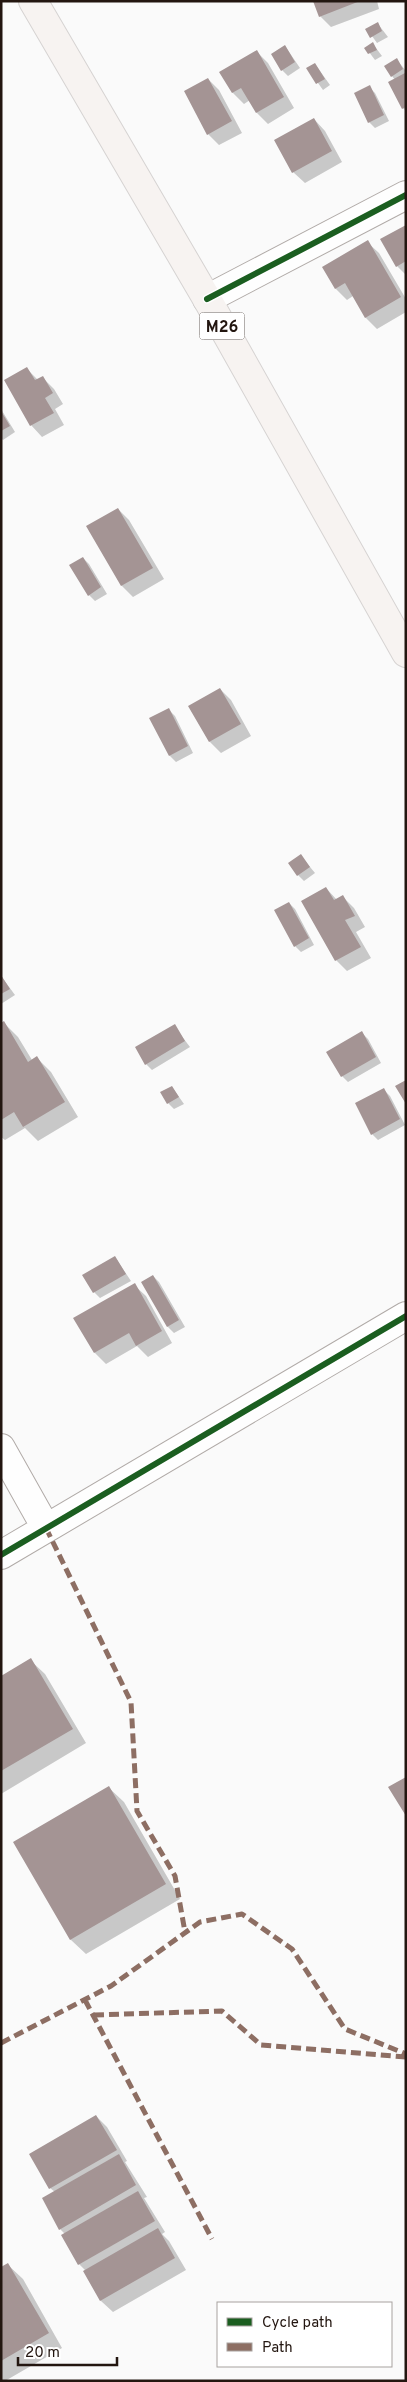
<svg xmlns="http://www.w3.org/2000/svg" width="407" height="2382" font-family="Overpass,sans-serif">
  <rect width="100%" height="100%" fill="#fafafa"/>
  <path fill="#0003" d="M314,1h63l2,8 -48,18 -11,-11z
    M378,24l10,13 -11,6 -10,-14z
    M373,44l9,12 -7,4 -9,-12z
    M285,46l15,22 -12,8 -6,-6z
    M257,52l11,11 26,45 -26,16 -11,-11 -7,-13 -6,4 -11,-11 -12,-20z
    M397,60l9,11v40l-3,-3 -8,-28 -3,-4z
    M315,64l15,21 -7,5 -15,-21z
    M208,79l11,11 23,43 -23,12 -11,-11z
    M369,87l6,6 14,28 -14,7 -6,-6z
    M314,119l11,12 17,31 -37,21 -12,-11z
    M406,226v49l-9,-9z
    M367,242l12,11 27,46v13l-29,17 -11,-11 -13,-22 -6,4 -11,-11 -12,-22z
    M27,369l11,11 5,-2 11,11 9,15 -8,5 9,16 -22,12 -11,-12z
    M1,409l14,23 -12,8 -2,-2z
    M118,509l11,11 35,59 -31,18 -11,-11 -34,-59z
    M83,558l6,6 18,30 -12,7 -6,-6z
    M220,689l11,11 20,36 -30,17 -11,-11 -20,-36z
    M169,710l6,6 18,37 -17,9 -6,-6z
    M301,856l14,17 -11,8 -6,-6z
    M326,888l11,12 6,-3 11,11 11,19 -9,5 15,26 -24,13 -11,-11z
    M289,903l6,6 19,36 -13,7 -6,-6z
    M1,976l14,19 -14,9z
    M4,1023l14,14 14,23 5,-2 14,14 27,45 -40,24 -13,-13 -20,12 -4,-3v-113z
    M174,1026l16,21 -38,23 -6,-6z
    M362,1033l6,6 13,24 -33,19 -6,-6z
    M172,1087l12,17 -10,5 -6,-6z
    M384,1090l6,6 15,29 -27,15 -6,-6z
    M115,1257l16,24 -31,17 -6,-6z
    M153,1276l6,6 26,45 -11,6 -6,-6 -25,-45z
    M134,1285l12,11 26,47 -24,14 -11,-11 -31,18 -11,-11 -20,-35z
    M30,1660l15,14 41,69 -85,51v-117z
    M109,1788l15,14 56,97 -94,55 -15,-14 -56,-97z
    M96,2116l11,11 20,34 -2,1 22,35 -3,1 21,34 -3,2 7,7 17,29 -73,42 -12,-11 -15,-30 -7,-7 -14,-30 -5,-5 -5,-37 -5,-4z
    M8,2265l15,14 39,69 -57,33h-4v-112z"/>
  <path fill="#a49494" d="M313,1h47l-41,16z
    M378,22l4,9 -12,7 -5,-9z
    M373,42l4,8 -9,4 -4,-6z
    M285,45l10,17 -14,9 -10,-17z
    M257,50l27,47 -28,16 -15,-25 -9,5 -13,-21z
    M397,58l6,11 -12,8 -7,-11z
    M315,63l10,16 -9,5 -10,-16z
    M405,73l1,34 -4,2 -14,-27z
    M208,78l24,43 -25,14 -23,-44z
    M370,85l14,30 -16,8 -14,-30z
    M314,118l18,33 -40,22 -18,-33z
    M406,225v36l-10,6 -16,-28z
    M368,240l33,57 -36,21 -20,-35 -10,6 -13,-22z
    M27,367l8,13 8,-4 10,17 -8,5 9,15 -24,13 -26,-46z
    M1,411l9,15 -9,5z
    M118,508l35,60 -32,18 -35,-60z
    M83,557l18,30 -13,9 -19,-31z
    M220,688l21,36 -32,18 -21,-36z
    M169,708l19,38 -19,10 -20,-38z
    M301,854l9,13 -13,9 -9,-13z
    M326,887l8,13 9,-5 12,21 -10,4 16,27 -26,14 -34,-60z
    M289,902l20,36 -15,9 -20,-37z
    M1,975l9,14 -9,5z
    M4,1021l24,41 9,-6 28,46 -42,25 -9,-15 -13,8v-97z
    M175,1024l10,17 -40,24 -10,-18z
    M362,1031l14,26 -35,20 -15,-25z
    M406,1080v24l-11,-18z
    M172,1086l7,11 -12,7 -7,-12z
    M384,1088l16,31 -29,16 -16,-32z
    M115,1256l11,18 -33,19 -11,-18z
    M153,1275l26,45 -12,7 -26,-45z
    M135,1283l27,48 -26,15 -7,-13 -35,20 -21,-35z
    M31,1658l42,71 -72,42v-95z
    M406,1777v39l-18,-29z
    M109,1786l57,98 -96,56 -57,-98z
    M96,2115l21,35 -68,39 -20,-35z
    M119,2154l17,31 -77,45 -17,-32z
    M138,2191l17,30 -77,44 -17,-30z
    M158,2228l17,30 -75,43 -17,-30z
    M8,2263l41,70 -48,28v-94z"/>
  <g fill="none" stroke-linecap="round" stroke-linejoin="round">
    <g stroke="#b1aba8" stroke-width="30">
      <path id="minor" d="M207,299l199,-104
        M1,1448l45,80
        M1,1555l405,-239"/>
    </g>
    <g stroke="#d6d3d2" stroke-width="30">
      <path id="primary" d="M33,1l174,298 199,354"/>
    </g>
    <use href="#minor" stroke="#fefefe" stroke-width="28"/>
    <use href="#primary" stroke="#f7f3f1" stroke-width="28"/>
    <path stroke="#8d6e63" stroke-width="5" stroke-dasharray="10 5" stroke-linecap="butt" d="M46,1528l85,174 6,109 38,65 10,56
      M85,2000l127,239
      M94,2015l128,-4 39,34 145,12
      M1,2043l110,-57 89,-64 42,-8 50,35 53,80 61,25"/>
    <g stroke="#fff" stroke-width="9">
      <path id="cycleway" d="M207,299l199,-104
        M1,1555l405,-239"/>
    </g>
    <use href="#cycleway" stroke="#1b5e20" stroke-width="6"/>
  </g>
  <g text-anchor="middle" stroke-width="5" stroke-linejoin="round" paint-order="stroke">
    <rect fill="#fff" stroke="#655c58" stroke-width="1" x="199.5" y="312.5" width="45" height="27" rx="4"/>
    <g font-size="16" font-weight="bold" fill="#231610">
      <text x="222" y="332">M26</text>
    </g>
  </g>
  <rect width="407" height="2382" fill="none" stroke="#231610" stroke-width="5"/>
  <rect x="217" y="2302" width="175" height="65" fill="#ffffff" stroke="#a7a29f"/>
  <rect x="227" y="2318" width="25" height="8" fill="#1b5e20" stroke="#a7a29f"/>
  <text x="262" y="2327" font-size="15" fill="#231610">Cycle path</text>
  <rect x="227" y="2343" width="25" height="8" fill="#8d6e63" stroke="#a7a29f"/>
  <text x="262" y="2352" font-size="15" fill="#231610">Path</text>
  <path d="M18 2357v8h99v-8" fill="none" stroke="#231610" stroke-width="2.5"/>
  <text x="25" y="2357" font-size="15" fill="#231610" stroke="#ffffff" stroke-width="4" paint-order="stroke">20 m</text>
</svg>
